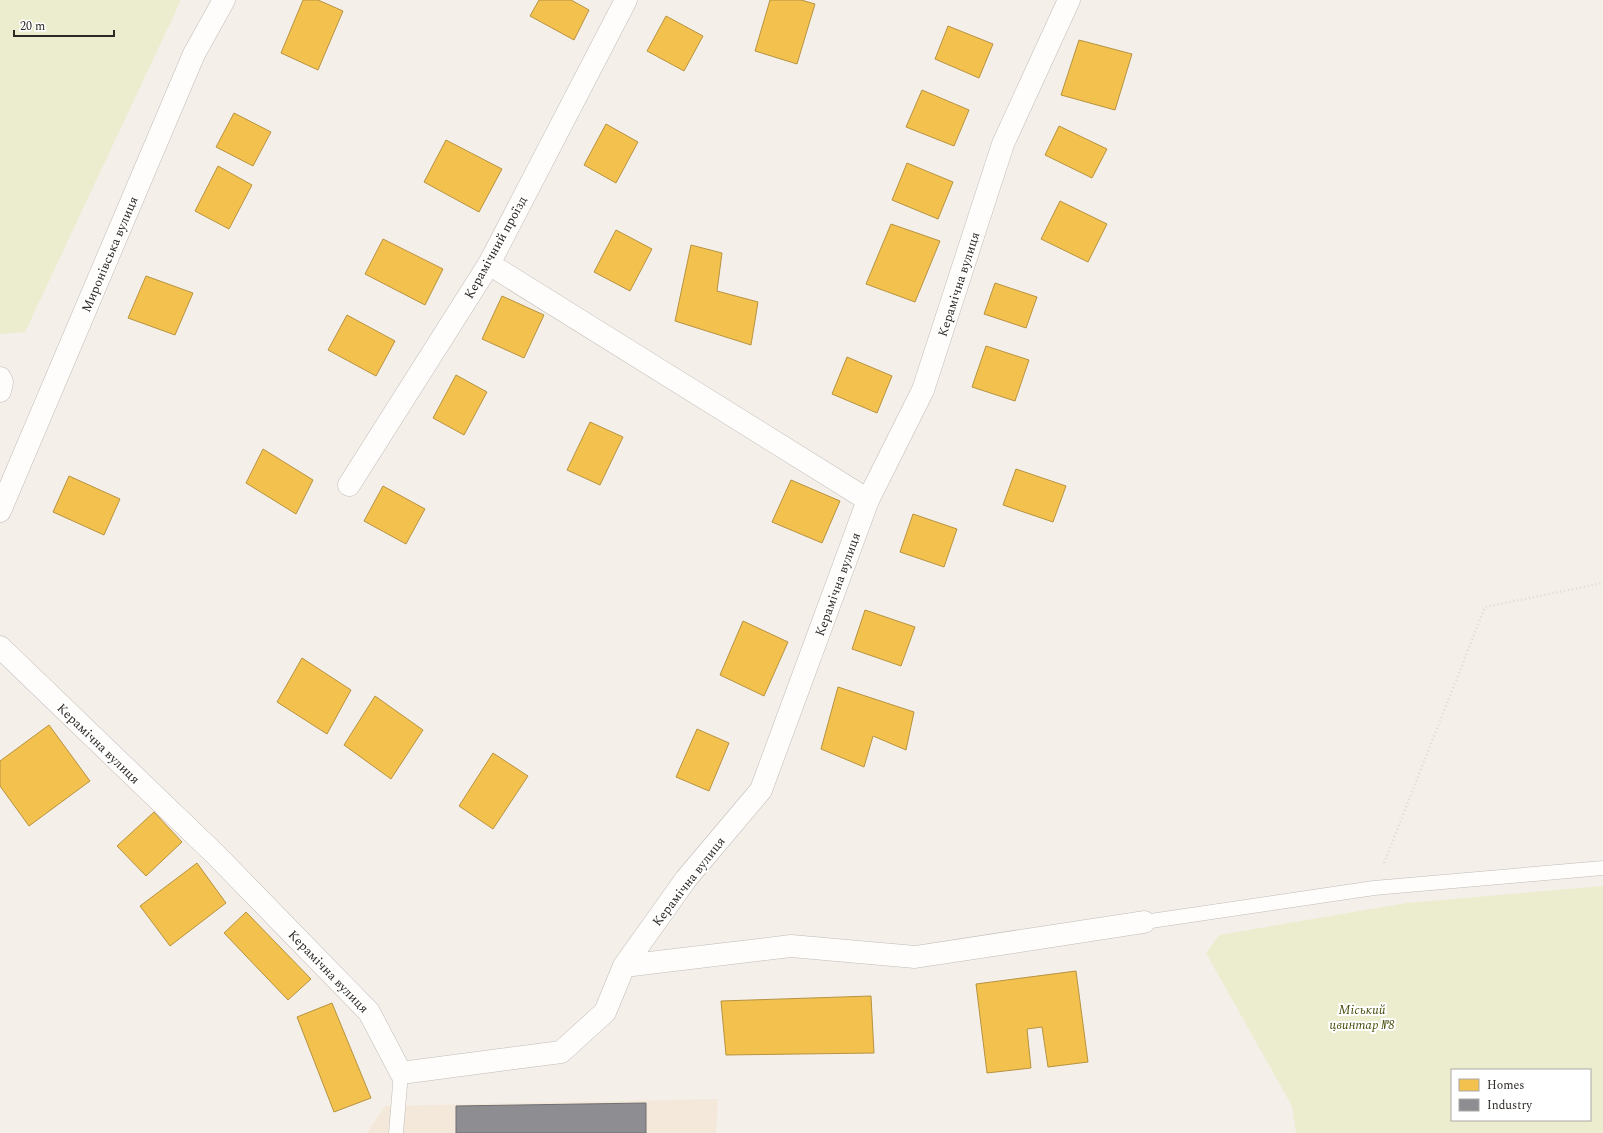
<svg xmlns="http://www.w3.org/2000/svg" width="1603" height="1133" font-family="Spectral,serif">
  <rect width="100%" height="100%" fill="#f5efe9"/>
  <path fill="#f3e8da" d="M718,1099l-2,34h-349l18,-27z"/>
  <path fill="#ececce" fill-rule="evenodd" d="M0,0h181l-156,332 -25,2z
    M1603,886v247h-307l-4,-27 -86,-153 13,-18 188,-32zM1452,1070h138v50h-138z"/>
  <path fill="#f2c14e" stroke="#b79341" d="M303,0h15l25,11 -25,59 -37,-17z
    M539,0h32l18,10 -15,30 -44,-24z
    M770,0h31l14,4 -18,60 -42,-13z
    M666,16l37,20 -19,35 -37,-20z
    M948,26l45,18 -14,34 -44,-19z
    M1079,40l53,14 -17,56 -54,-15z
    M922,90l47,20 -15,36 -48,-19z
    M234,113l37,19 -18,34 -37,-19z
    M606,124l32,18 -22,41 -32,-18z
    M1059,126l48,23 -15,29 -47,-23z
    M446,140l56,29 -23,43 -55,-30z
    M907,163l46,19 -15,37 -46,-19z
    M218,166l34,19 -23,44 -34,-18z
    M1060,201l47,23 -19,38 -47,-23z
    M891,224l49,17 -25,61 -49,-18z
    M616,230l36,19 -22,42 -36,-19z
    M383,239l60,30 -18,36 -60,-31z
    M691,245l31,8 -5,38 41,11 -7,43 -76,-24z
    M146,276l47,17 -18,42 -47,-17z
    M995,283l42,14 -11,31 -42,-14z
    M502,296l42,19 -20,43 -42,-19z
    M347,315l48,26 -19,35 -48,-26z
    M986,346l43,14 -14,41 -43,-14z
    M847,357l45,19 -15,37 -45,-19z
    M456,375l31,17 -23,43 -31,-17z
    M590,422l33,15 -23,48 -33,-15z
    M263,449l50,31 -17,34 -50,-31z
    M1016,469l50,17 -13,36 -50,-17z
    M69,476l51,23 -16,36 -51,-23z
    M791,480l49,21 -18,42 -50,-21z
    M383,486l42,23 -19,35 -42,-23z
    M913,514l44,15 -13,38 -44,-15z
    M865,610l50,17 -14,39 -49,-17z
    M743,621l45,21 -24,54 -44,-21z
    M302,658l49,32 -24,44 -50,-32z
    M838,687l76,25 -8,38 -33,-14 -9,31 -43,-18z
    M375,696l48,34 -32,49 -47,-34z
    M49,725l41,56 -61,45 -29,-40v-25z
    M697,729l32,14 -20,48 -33,-14z
    M493,753l35,23 -35,53 -34,-23z
    M154,812l28,30 -36,34 -29,-30z
    M197,863l29,40 -56,43 -30,-40z
    M246,912l65,67 -23,21 -64,-67z
    M1076,971l12,91 -40,5 -6,-40 -15,2 4,39 -44,5 -11,-89z
    M871,996l3,57 -148,2 -5,-54z
    M332,1003l39,95 -37,14 -37,-95z"/>
  <path fill="#8d8d92" stroke="#706f71" d="M646,1103v30h-190v-27z"/>
  <g fill="none" stroke-linecap="round" stroke-linejoin="round">
    <g stroke="#c0bbb6" stroke-width="15">
      <path id="lane" d="M1144,922l230,-34 229,-20
        M396,1133l5,-60"/>
    </g>
    <g stroke="#c0bbb6" stroke-width="23">
      <path id="street" d="M489,264l379,236
        M0,378l2,4 -2,9
        M349,485l140,-221 137,-264
        M0,511l194,-457 30,-54
        M0,647l216,208 153,157 32,61 160,-21 44,-40 19,-46 62,-87 75,-89 107,-290 55,-110 80,-246 66,-144
        M624,966l167,-20 124,11 229,-35"/>
    </g>
    <path stroke="#dcdad7" stroke-width="2.5" stroke-dasharray="1 3" stroke-linecap="butt" d="M1384,863l101,-256 118,-24"/>
    <use href="#lane" stroke="#fefdfc" stroke-width="14"/>
    <use href="#street" stroke="#fefdfc" stroke-width="22"/>
  </g>
  <g text-anchor="middle" stroke-width="4" stroke-linejoin="round" paint-order="stroke">
    <g font-size="13" fill="#2c2823" stroke="#fff">
      <text transform="translate(495 247) rotate(-61)" y="5">Керамічний проїзд</text>
      <text transform="translate(109 254) rotate(-67)" y="5">Миронівська вулиця</text>
      <text transform="translate(958 284) rotate(-72)" y="5">Керамічна вулиця</text>
      <text transform="translate(837 584) rotate(-70)" y="5">Керамічна вулиця</text>
      <text transform="translate(99 743) rotate(44)" y="5">Керамічна вулиця</text>
      <text transform="translate(688 881) rotate(-52)" y="5">Керамічна вулиця</text>
      <text transform="translate(329 971) rotate(46)" y="5">Керамічна вулиця</text>
    </g>
    <g font-size="13" font-style="italic" fill="#4c4f0d" stroke="#fff">
      <text x="1362" y="1014">Міський<tspan x="1362" dy="15">цвинтар №8</tspan></text>
    </g>
  </g>
  <rect x="1451" y="1069" width="140" height="52" fill="#ffffff" stroke="#aba9a7"/>
  <rect x="1459" y="1079" width="20" height="12" fill="#f2c14e" stroke="#aba9a7"/>
  <text x="1487" y="1089" font-size="12" fill="#2c2823">Homes</text>
  <rect x="1459" y="1099" width="20" height="12" fill="#8d8d92" stroke="#aba9a7"/>
  <text x="1487" y="1109" font-size="12" fill="#2c2823">Industry</text>
  <path d="M14 30v6h100v-6" fill="none" stroke="#2c2823" stroke-width="2"/>
  <text x="20" y="30" font-size="12" fill="#2c2823" stroke="#ffffff" stroke-width="3" paint-order="stroke">20 m</text>
</svg>
